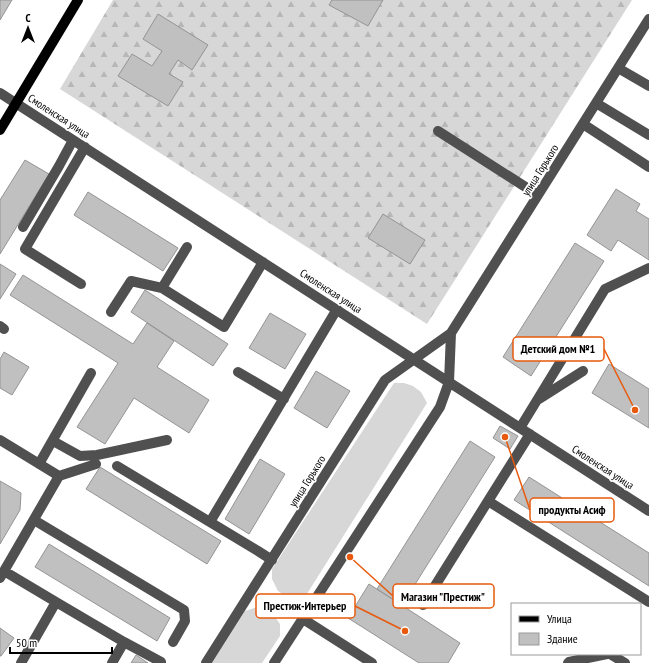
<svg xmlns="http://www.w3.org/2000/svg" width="649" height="663" font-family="'PT Sans Narrow',sans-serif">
  <defs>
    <pattern id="forest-firs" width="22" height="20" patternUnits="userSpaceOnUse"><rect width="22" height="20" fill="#d7d7d7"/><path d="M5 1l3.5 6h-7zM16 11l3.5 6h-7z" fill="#b7b7b7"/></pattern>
  </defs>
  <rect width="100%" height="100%" fill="#fff"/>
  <path fill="#d7d7d7" d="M394,383h10l9,3 8,6 6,11 -122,194 -16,1 -11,-7 -6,-12v-10z
    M258,607l13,4 9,13v12l-18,27h-50l33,-52z"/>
  <path fill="url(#forest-firs)" d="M113,0h519l-205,324 -367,-235z"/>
  <path fill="#c0c0c0" stroke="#949494" d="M0,0h12l-12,20z
    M332,0h51l-15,26 -39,-21z
    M158,14l50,31 -16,25 -14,-10 -9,14 14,8 -15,24 -50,-30 14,-22 20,12 10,-15 -19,-12z
    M25,160l24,14 -49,80v-54z
    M616,189l24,15 -4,7 13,8v41l-31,-20 -7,11 -24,-16z
    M88,192l90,56 -15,23 -89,-56z
    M383,214l42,26 -15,24 -42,-26z
    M575,243l29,18 -73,115 -28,-19z
    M0,264l16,10 -16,25z
    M23,275l110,69 14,-21 27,18 -17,26 52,33 -20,33 -55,-35 -29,46 -28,-17 41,-64 -108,-68z
    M145,290l83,54 -15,22 -82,-54z
    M270,313l36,21 -21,35 -36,-21z
    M4,352l25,15 -17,28 -12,-7v-29z
    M609,364l40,25v39l-57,-35z
    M316,371l34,20 -23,37 -33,-20z
    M500,426l18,10 -8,13 -17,-11z
    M470,441l25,16 -93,148 -25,-16z
    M260,459l25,15 -36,60 -24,-15z
    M100,467l121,74 -14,23 -121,-75z
    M529,477l120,76v33l-135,-86z
    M0,481l21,12 -1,17 -20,34z
    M49,544l121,74 -13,23 -122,-74z
    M369,584l91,59 -12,20h-29l-71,-45z
    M0,628l14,10 -13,18h-1z
    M136,655l12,8h-17z"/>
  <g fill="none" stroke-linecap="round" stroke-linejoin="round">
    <path stroke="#505050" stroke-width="10" d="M618,68l31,18
      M0,93l649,418
      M596,103l53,32
      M583,124l66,43
      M438,131l100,64
      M23,227l36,-61 14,-26
      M187,247l-25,41 62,39 39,-65
      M81,284l-56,-35 60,-102
      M111,312l20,-31 31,7
      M0,326l4,3
      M238,372l46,27
      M539,399l44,-28
      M520,428l85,-139 44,-21
      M530,434l-42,67 161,101
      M0,440l59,36 -59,102
      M53,441l27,15 17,-1 70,-15
      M39,464l52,-91
      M117,466l141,85 14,9
      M59,476l37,-12
      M34,520l150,90 1,11 -12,21
      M210,522l127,-213
      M4,571l52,31
      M423,605l65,-104
      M303,619l69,44
      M610,654l15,9
      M21,663l35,-61 68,40 37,20
      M112,663l12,-21
      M206,663l48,-76 131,-207 66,-47 198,-314
      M274,663l166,-256 9,-25 2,-49
      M568,663l1,-1 38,-8"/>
    <path stroke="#000" stroke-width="10" d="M0,130l78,-130"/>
  </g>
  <g text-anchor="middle" stroke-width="3.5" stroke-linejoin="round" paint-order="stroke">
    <g font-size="11" fill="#000" stroke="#fff">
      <text transform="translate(59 116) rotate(33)" y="4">Смоленская улица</text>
      <text transform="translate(540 170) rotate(-58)" y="4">улица Горького</text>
      <text transform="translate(331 291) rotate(33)" y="4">Смоленская улица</text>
      <text transform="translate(603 467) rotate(33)" y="4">Смоленская улица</text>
      <text transform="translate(307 481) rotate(-58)" y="4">улица Горького</text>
    </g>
  </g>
  <path fill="none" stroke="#e8590c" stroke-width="1.5" d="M635 410L604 349M505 437L530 510M350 557L393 596M405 631L355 606"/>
  <g fill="#e8590c" stroke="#fff" stroke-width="1.5">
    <circle cx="635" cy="410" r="4"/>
    <circle cx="505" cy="437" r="4"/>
    <circle cx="350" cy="557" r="4"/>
    <circle cx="405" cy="631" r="4"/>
  </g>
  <g fill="#fff" stroke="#e8590c" stroke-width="1.5">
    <rect x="513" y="337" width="91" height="24" rx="4"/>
    <rect x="530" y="498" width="84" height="24" rx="4"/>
    <rect x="393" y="584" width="101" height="24" rx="4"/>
    <rect x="256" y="594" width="99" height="24" rx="4"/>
  </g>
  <g font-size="12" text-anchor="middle" font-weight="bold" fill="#000">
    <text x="558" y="353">Детский дом №1</text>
    <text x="572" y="514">продукты Асиф</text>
    <text x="443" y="601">Магазин "Престиж"</text>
    <text x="305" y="610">Престиж-Интерьер</text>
  </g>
  <rect x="511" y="603" width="130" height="52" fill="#ffffff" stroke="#999999"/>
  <rect x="519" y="616" width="20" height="6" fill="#000000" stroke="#999999"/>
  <text x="547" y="623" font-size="12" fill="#000000">Улица</text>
  <rect x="519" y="633" width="20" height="12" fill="#c0c0c0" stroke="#999999"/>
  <text x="547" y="643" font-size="12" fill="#000000">Здание</text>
  <g transform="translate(28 28)" stroke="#ffffff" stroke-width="3" paint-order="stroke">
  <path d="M0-3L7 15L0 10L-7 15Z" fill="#000000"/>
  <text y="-6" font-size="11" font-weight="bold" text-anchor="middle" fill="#000000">С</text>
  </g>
  <path d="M10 647v6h102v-6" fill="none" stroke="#000000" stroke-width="2"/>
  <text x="16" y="647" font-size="12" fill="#000000" stroke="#ffffff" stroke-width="3" paint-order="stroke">50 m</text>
</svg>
